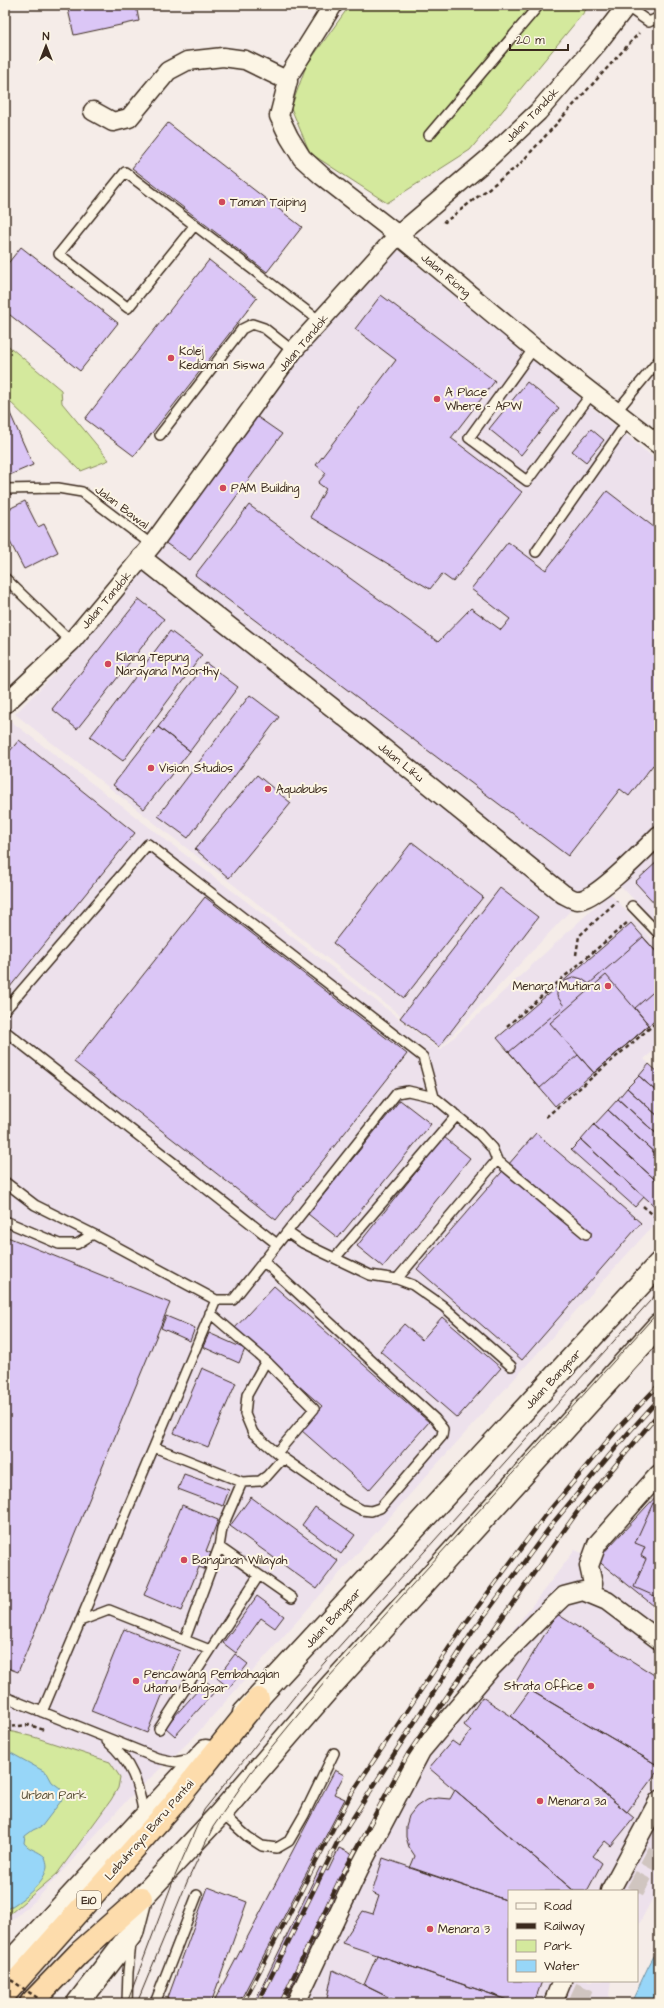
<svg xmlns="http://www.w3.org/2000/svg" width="664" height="2008" font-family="'Architects Daughter',sans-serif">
  <rect width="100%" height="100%" fill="#f5ece8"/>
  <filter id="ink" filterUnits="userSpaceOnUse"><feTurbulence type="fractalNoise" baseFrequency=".025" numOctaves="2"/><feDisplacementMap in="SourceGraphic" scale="8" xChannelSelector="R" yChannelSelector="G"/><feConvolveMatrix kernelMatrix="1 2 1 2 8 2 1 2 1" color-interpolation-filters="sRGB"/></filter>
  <g filter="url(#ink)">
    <path fill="#ede1ec" d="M396,248l263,214v463l-52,-53 -166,175 -426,-333 63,-64 223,-295z
      M8,719l432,331 170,-157 49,54v99l-15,13 15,14v146l-230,254 -236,265 -63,59 -95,104 -30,25v-1204z
      M575,1550l22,10 62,50v276l-22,42v-37h-128v90h102l-3,22h-324l72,-147 60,-108 72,-86z"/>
    <path fill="#d4e99d" stroke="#888a5e" d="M350,5h240l-120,145 -83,53 -77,-50 -19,-45 15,-42z
      M5,343l56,47 1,13 47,57 -28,11 -76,-74z
      M5,1730l29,7 76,25 10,15 -2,11 -7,12 -54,74 -52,44z"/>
    <path fill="#97d6f8" stroke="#7291a1" d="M5,1753h6l36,20 5,9 8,6 3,7 -2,6 -19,25 -9,4 -8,6 -1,7c5,7 14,7 21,14 1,3 2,6 2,9 -1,17 -28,37 -42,44z
      M659,1947v56h-28l17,-36z"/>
    <path fill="#dbc6f6" stroke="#3b2a1e" d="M67,5h69l3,16 -65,14z
      M168,123l134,104 -35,45 -135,-104z
      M21,247l97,76 -38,48 -75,-60v-44z
      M209,260l48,38 -123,158 -49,-37z
      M381,295l114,86 -44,57 71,54 -69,90 -11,-8 -12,15 -120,-72 16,-28 -8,-6 8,-10 -10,-8 80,-105 -41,-31z
      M527,382l32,26 -38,47 -32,-26z
      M9,411l24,54 -28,12v-64z
      M256,416l26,18 -92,126 -26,-18z
      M591,429l13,11 -18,22 -14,-11z
      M607,491l52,40v238l-6,-4 -24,31 -9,-7 -52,67 -373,-281 54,-70 189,137 33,-34 30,22 9,-11 -39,-30 37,-47 38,28z
      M25,501l13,26 6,-3 14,28 -34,17 -14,-27 -5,2v-33z
      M139,599l25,20 -87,110 -25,-20z
      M170,631l32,24 -79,106 -33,-24z
      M206,663l32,24 -48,64 -32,-24z
      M250,695l29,22 -91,121 -30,-22z
      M158,727l32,24 -46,58 -31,-24z
      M19,740l116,93 -130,160v-236z
      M257,775l34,28 -62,75 -34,-29z
      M412,842l71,55 -79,101 -71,-55z
      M659,860v48l-24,-26z
      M500,888l38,29 -99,130 -39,-29z
      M205,897l202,157 -131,166 -202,-158z
      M631,923l28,32v62l-104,89 -58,-68z
      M643,937l16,18v32l-24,21 14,17 -55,48 -16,-18 -38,33 -31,-36 55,-46 -7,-10v-5l8,-10 10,-4 7,2 7,5z
      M606,975l43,50 -55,48 -44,-50z
      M649,1064l10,9v21l-20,-18z
      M639,1076l20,18v23l-32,-29z
      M627,1088l32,29v19l-41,-37z
      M618,1099l41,37v21l-51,-47z
      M400,1100l31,24 -93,114 -30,-24z
      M608,1110l51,47v26l-65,-58z
      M594,1125l65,58v27l-78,-70z
      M536,1133l105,90 -119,137 -105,-91z
      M444,1137l26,21 -87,109 -26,-21z
      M581,1140l63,57 -9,10 -64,-57z
      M5,1236l165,67 -152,369 -13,-5z
      M274,1286l155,136 -60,68 -68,-60 21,-24 -88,-77z
      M166,1316l29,12 -5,13 -29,-13z
      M442,1317l59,51 -44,50 -77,-67 24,-27 18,16z
      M209,1333l36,16 -6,14 -36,-16z
      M202,1368l34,15 -28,64 -34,-14z
      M184,1474l45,16 -6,16 -45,-17z
      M659,1493v117l-62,-50z
      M251,1497l87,64 -21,28 -87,-63z
      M653,1503l6,3v92l-25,-11 12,-28 -5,-3 4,-9 -10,-4z
      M182,1505l36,15 -12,31 5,2 -7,16 -5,-2 -18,44 -37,-16z
      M315,1507l40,28 -14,19 -39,-29z
      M257,1596l27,20 -9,12 -14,-10 -25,35 -13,-10z
      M557,1614l102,64v88l-143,-84z
      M124,1629l56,22 -33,82 -56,-22z
      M235,1654l13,10 -19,24 -12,-10z
      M206,1681l10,9 -41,46 -10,-9z
      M530,1690l129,76v3l-32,43 -116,-96z
      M482,1697l29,19 123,102 -23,28 -6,-5 -12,15 9,7 -15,28h-13l-145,-123 23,-27 7,5 12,-15 -7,-6z
      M335,1770l9,5 -10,19 11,5 -106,204h-26z
      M455,1790l118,100v1h-64v10l-99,-33 5,-12 -6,-9 -3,-10v-11l3,-10 7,-9 10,-7 12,-2 12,1z
      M339,1848l17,8 -72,147h-30l66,-136 8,4z
      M383,1858l126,43v80h33l-8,22h-17l-175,-60 21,-32 10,3 6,-18 -7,-3z
      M208,1887l39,15 -36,101h-45z
      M377,1955l140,48h-117l-36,-18z
      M333,1970l8,4 59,29h-74z"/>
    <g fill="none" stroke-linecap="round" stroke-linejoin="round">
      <path stroke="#d0c5c0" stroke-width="18" stroke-dasharray="18 9" stroke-linecap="butt" d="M635,1891l24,-44
        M577,2003l10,-22"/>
      <g stroke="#3b2a1e" stroke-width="12">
        <path id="service" d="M626,6l23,16 10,-5
          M429,135l110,-130
          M194,226l-66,82 -69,-54 66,-82 195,149
          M534,348l-65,90 58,43 65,-88
          M616,412l43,-52
          M160,435l82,-106 10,-5 12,4 29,23
          M5,489l53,-1 24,4 70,53
          M536,552l92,-131
          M5,578l66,64
          M632,906l27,28
          M5,1010l143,-166 275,213 11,40
          M5,1031l272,213
          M5,1182l30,23 58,29 123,66h17l164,-207 11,-2 26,6 45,37 13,14 5,12 89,74
          M5,1221l54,23h18l16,-10
          M287,1232l16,11 67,32 27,4 16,6 30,21 68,60
          M335,1258l122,-143
          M263,1261l172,158 8,10 -1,7 -62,72 -9,3 -9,-1 -17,-9 -62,-43 -30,-25 -8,-19 2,-19 19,-34
          M397,1279l100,-119
          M210,1313l56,48 48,48 -37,44
          M154,1447l88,35 18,-1 7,-5 16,-18
          M219,1547l73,51
          M80,1621l29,-11 101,40
          M185,1639l34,-92 3,-19 20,-46
          M5,1697l152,61 19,4 16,-3
          M42,1712l174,-412
          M159,1729l100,-154
          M107,1741c25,21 31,42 37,74
          M221,1813l27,24 14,9 15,2 12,-7 15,-26 30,-62
          M127,2003l1,-31 3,-29
          M155,2003l42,-108"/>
      </g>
      <g stroke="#3b2a1e" stroke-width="21">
        <path id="minor" d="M286,80l2,1 -9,35 10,21 13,21 20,18 76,59 136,113 125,97
          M286,80l47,-75
          M93,111l20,11 16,-4 39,-47 19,-10 36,-4 22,3 41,20
          M141,557l220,173 202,164c4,2 10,6 14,6 18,1 68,-51 82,-65
          M5,704l66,-62 81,-97 141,-194 105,-116 91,-77 49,-46 58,-67 31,-40
          M593,1584l-4,-18 8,-22 62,-70
          M610,1891l49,-91
          M296,2003l63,-134 62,-118 71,-84 53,-53 19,-18 19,-5 24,10 52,39
          M553,2003l9,-22"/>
      </g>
      <g stroke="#3b2a1e" stroke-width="25">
        <path id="secondary" d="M244,1713l415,-449
          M5,1968l201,-217
          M78,2003l54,-70 9,-35 80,-85 107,-124 331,-364"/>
      </g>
      <g stroke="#3b2a1e" stroke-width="25">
        <path id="motorway" d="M5,1994l167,-188 86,-107
          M31,2003l48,-50 62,-55"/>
      </g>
      <path stroke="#3b2a1e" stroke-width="2.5" stroke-dasharray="4 3" stroke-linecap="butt" d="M443,221l2,1 74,-57 120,-132
        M576,955l3,-19 38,-35
        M507,1026l121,-104
        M546,1117l113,-97
        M643,1206l16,14
        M5,1727l25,-2 14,5"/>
      <use href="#service" stroke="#fcf5e5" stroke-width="9"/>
      <use href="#minor" stroke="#fcf5e5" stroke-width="18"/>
      <use href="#secondary" stroke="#fcf5e5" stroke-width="22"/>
      <use href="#motorway" stroke="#fddcac" stroke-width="22"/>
      <path stroke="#3b2a1e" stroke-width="1" d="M127,2003l48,-127 29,-66 94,-118 361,-401
        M137,2003l50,-121 26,-55 38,-55 78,-95 330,-366"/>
      <g stroke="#3b2a1e" stroke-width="4.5">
        <path id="rail" d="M243,2003l107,-207 115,-172 79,-107 75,-90 40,-42
          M258,2003l79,-160 136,-212 80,-108 76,-91 30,-33
          M281,2003l60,-126 67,-123 55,-81 117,-165 79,-95"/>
      </g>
      <use href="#rail" stroke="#fcf5e5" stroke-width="3" stroke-dasharray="9" stroke-linecap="butt"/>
      <path stroke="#3b2a1e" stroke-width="2.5" stroke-dasharray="4 3" stroke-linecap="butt" d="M5,1976l40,27"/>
    </g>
  </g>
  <g fill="#d1495b" stroke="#fcf5e5" stroke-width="1.5">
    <circle cx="222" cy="202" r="4"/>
    <circle cx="171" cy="358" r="4"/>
    <circle cx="437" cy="399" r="4"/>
    <circle cx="223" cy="488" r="4"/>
    <circle cx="108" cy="664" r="4"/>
    <circle cx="151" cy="768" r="4"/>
    <circle cx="268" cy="789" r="4"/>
    <circle cx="608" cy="986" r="4"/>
    <circle cx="184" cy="1560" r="4"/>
    <circle cx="136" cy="1681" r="4"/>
    <circle cx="591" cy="1686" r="4"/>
    <circle cx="540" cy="1801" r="4"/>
    <circle cx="430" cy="1929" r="4"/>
  </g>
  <g text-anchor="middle" stroke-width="4" stroke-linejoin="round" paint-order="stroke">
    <rect fill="#fcf5e5" stroke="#75675a" stroke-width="1" x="77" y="1891" width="24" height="18" rx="3"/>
    <g font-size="11" font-weight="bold" fill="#3b2a1e">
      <text x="89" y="1904">E10</text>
    </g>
    <g font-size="12" fill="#3b2a1e" stroke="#fcf5e5">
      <text transform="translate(532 115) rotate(-46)" y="4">Jalan Tandok</text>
      <text transform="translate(446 275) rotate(40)" y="4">Jalan Riong</text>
      <text transform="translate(303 343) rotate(-50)" y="4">Jalan Tandok</text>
      <text transform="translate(122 507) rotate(37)" y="4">Jalan Bawal</text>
      <text transform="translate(106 600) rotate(-50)" y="4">Jalan Tandok</text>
      <text transform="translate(401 762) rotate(39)" y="4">Jalan Liku</text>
      <text transform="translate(553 1379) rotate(-47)" y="4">Jalan Bangsar</text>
      <text transform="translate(333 1618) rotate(-47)" y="4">Jalan Bangsar</text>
      <text transform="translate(149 1830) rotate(-49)" y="4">Lebuhraya Baru Pantai</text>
    </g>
    <g font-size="12" fill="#3b2a1e" stroke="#fcf5e5" text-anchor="start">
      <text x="230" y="206">Taman Taiping</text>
      <text x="179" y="355">Kolej<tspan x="179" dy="14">Kediaman Siswa</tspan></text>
      <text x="445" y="396">A Place<tspan x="445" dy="14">Where - APW</tspan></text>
      <text x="231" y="492">PAM Building</text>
      <text x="116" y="661">Kilang Tepung<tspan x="116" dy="14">Narayana Moorthy</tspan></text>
      <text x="159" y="772">Vision Studios</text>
      <text x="276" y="793">Aquabubs</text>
      <text x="600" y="990" text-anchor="end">Menara Mutiara</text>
      <text x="192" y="1564">Bangunan Wilayah</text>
      <text x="144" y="1678">Pencawang Pembahagian<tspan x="144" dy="14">Utama Bangsar</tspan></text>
      <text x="583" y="1690" text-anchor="end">Strata Office</text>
      <text x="548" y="1805">Menara 3a</text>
      <text x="438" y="1933">Menara 3</text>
    </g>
    <g font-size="12" fill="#5a5037" stroke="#fcf5e5">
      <text x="54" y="1799">Urban Park</text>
    </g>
  </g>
  <rect width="664" height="2008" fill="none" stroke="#fcf5e5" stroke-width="20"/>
  <rect x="10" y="10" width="644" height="1988" fill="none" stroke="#3b2a1e" stroke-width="1.5" filter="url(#ink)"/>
  <rect x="508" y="1890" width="130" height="92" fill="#fcf5e5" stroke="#afa495"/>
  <rect x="516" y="1903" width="20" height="6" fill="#fcf5e5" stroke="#afa495"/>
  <text x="544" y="1910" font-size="12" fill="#3b2a1e">Road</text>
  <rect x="516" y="1923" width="20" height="6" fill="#3b2a1e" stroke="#afa495"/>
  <text x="544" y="1930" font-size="12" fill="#3b2a1e">Railway</text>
  <rect x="516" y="1940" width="20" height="12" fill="#d4e99d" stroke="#afa495"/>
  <text x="544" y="1950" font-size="12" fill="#3b2a1e">Park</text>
  <rect x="516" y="1960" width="20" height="12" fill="#97d6f8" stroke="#afa495"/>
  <text x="544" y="1970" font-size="12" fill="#3b2a1e">Water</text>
  <g transform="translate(46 46)" stroke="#fcf5e5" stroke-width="3" paint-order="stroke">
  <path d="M0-3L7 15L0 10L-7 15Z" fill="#3b2a1e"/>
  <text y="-6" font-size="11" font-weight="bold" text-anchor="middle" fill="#3b2a1e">N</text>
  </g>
  <path d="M510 44v6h58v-6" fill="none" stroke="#3b2a1e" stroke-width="2"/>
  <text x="516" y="44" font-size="12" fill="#3b2a1e" stroke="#fcf5e5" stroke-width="3" paint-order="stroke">20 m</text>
</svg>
